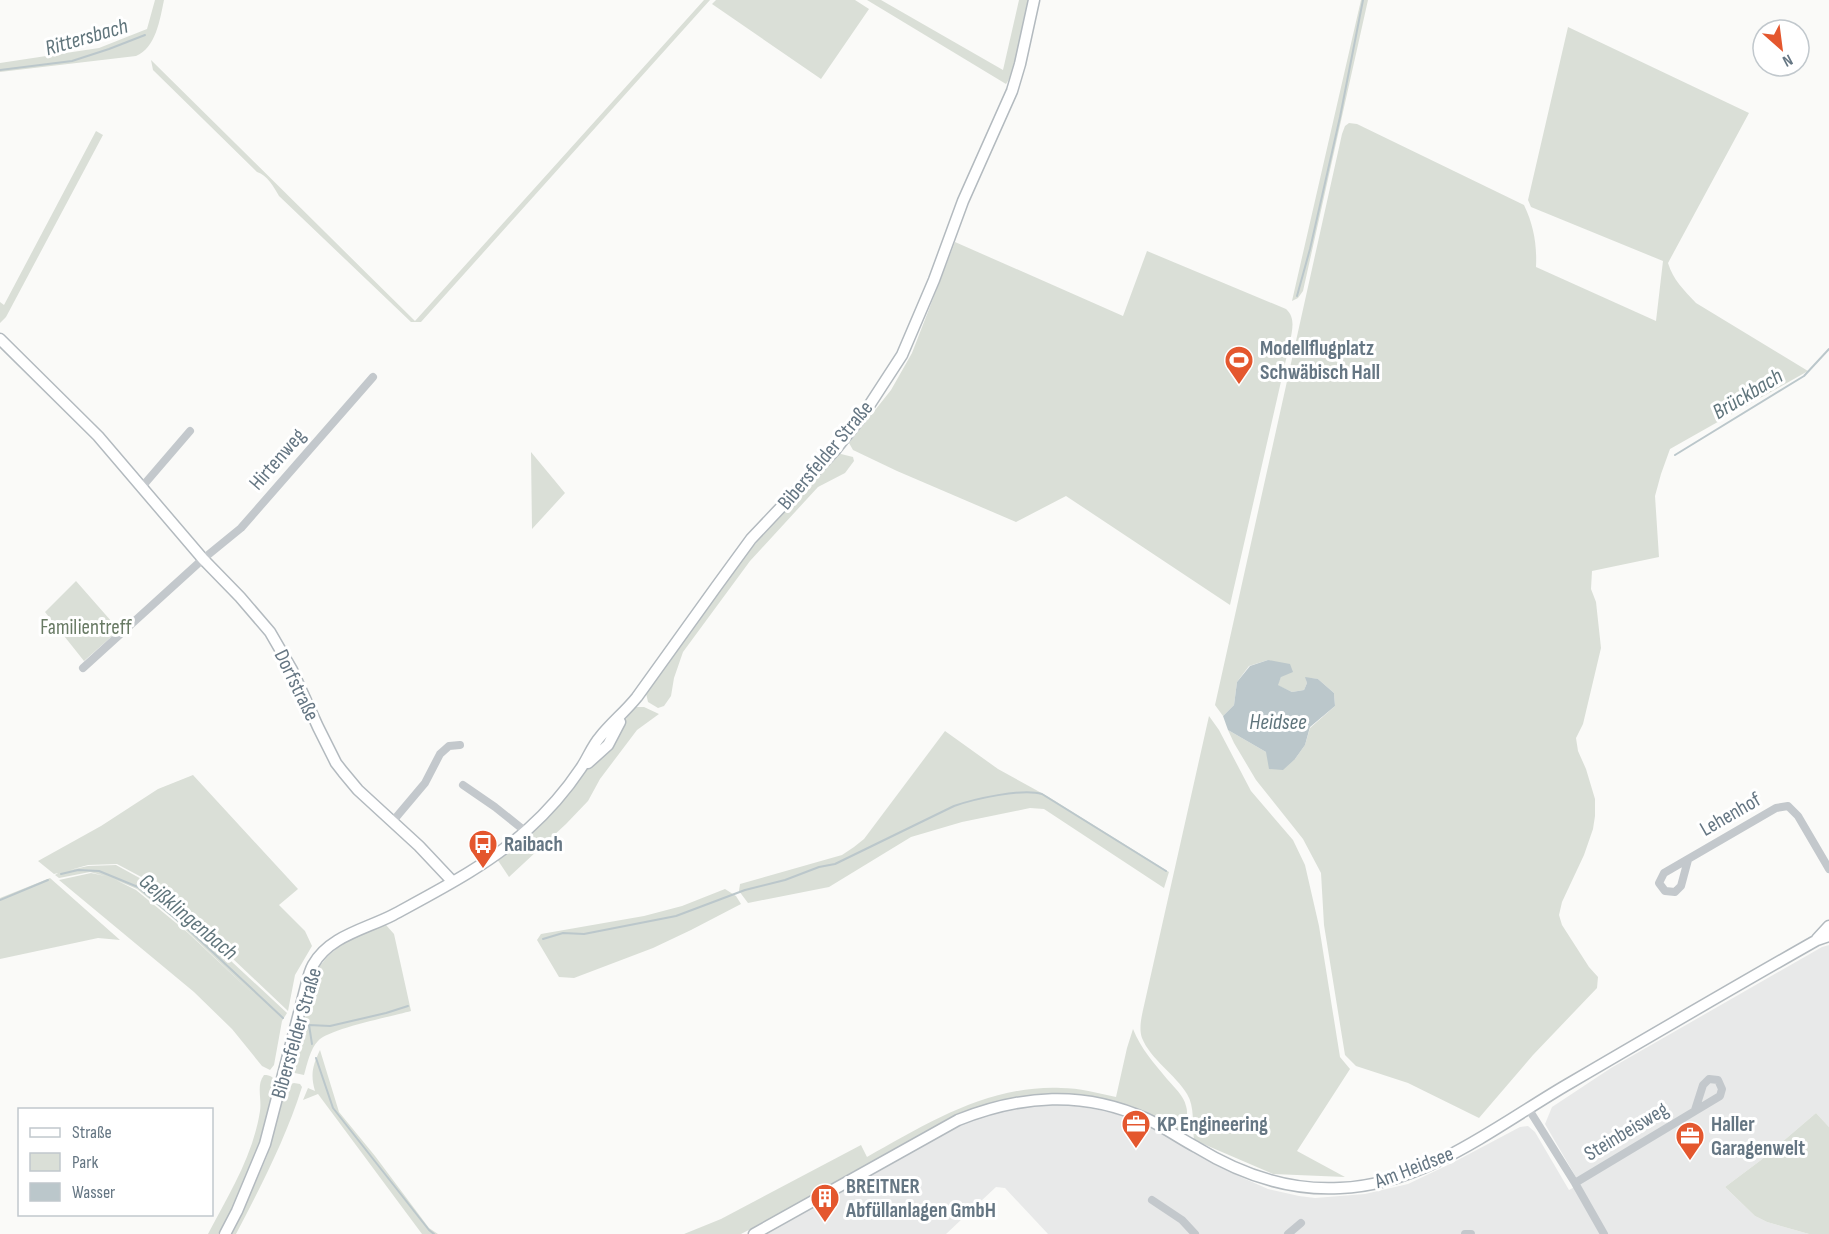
<svg xmlns="http://www.w3.org/2000/svg" width="1829" height="1234" font-family="'Sofia Sans Condensed',sans-serif">
  <rect width="100%" height="100%" fill="#fafaf8"/>
  <path fill="#e8e9e9" d="M1829,945v182l-13,-14 -55,47 -36,27 30,29 12,6 42,12h-761l-43,-46 -9,-1 -50,47h-182l203,-112 31,-11 35,-6h39l37,7 33,10 92,52 34,15 31,7 16,2 50,-4 43,-10 46,-22 66,-35 8,-1 7,6 34,58 11,-6 -35,-60 7,-17 59,-39 211,-121z"/>
  <path fill="#dadfd7" fill-rule="evenodd" d="M155,0h9c-4,19 -8,48 -28,56l-136,16v-9l99,-15 48,-19z
    M704,0h6l-289,322h-10l-132,-126c-5,-9 -12,-21 -22,-24l-104,-102 -2,-10 264,261z
    M716,0h139l14,9 -48,70 -109,-75z
    M867,0h14l122,70 16,-70h9c-5,22 -9,67 -22,84z
    M1361,0h7l-65,291 -5,7 -6,3z
    M1568,27l181,86 -81,150c5,17 16,27 28,40l112,68 -138,78 -9,25 -6,22 4,61 -67,14 -1,18 5,13 5,46 -18,76 -7,14 2,13 8,18 9,30v17l-2,13 -9,26 -22,47 -3,13 3,10 27,42 9,10 -1,11 -64,67 -54,63 -71,-35 -52,-17 -11,-11 -21,-130 -3,-52 -18,-34 -47,-59 -22,-37 -6,-13 38,22 29,7 10,-14 5,-17 25,-22 -1,-13 -16,-14 -12,-1 1,5 -3,7 -12,2 -15,-7 4,-8 -13,-17 -19,6 -12,16 -3,23 -11,11 -8,-11 127,-571 3,-8 4,-3 8,1 167,81c10,21 13,40 12,62l120,54 7,-60 -132,-54 -3,-7z
    M96,131l7,4 -97,182 -6,6v-21l4,3z
    M955,242l168,74 24,-65 139,58c10,9 6,21 4,33l-60,263 -164,-109 -50,26 -119,-51 -44,-21 -4,-7 42,-53 21,-37z
    M531,452l34,41 -33,36z
    M837,453l16,4 1,4 -9,12 -27,14 -68,74 -67,91 -9,26 -3,18 -7,10 -6,2 -10,-6 -2,-9 83,-120z
    M76,581l43,49 -35,31 -39,-49z
    M635,707h9l15,7 -22,16 -37,49 -12,22 -22,23 -57,53 -12,-18 117,-117 11,-22z
    M1209,716l10,14 32,61 42,49 12,25 14,61 21,131 10,12 -53,82 48,26 -72,-3 -79,-34c-2,-15 1,-33 -7,-46 -12,-20 -36,-34 -45,-56 -3,-8 -1,-19 1,-28z
    M945,731l53,38 49,27 122,76 -5,16 -120,-79 -14,-1 -68,14 -51,15 -82,50 -81,16 -9,-12 1,-7 102,-29 12,-8 10,-8z
    M193,775l105,114 -19,16 26,26 7,15 -17,29 -7,36 -113,-107 -28,-24 -30,-16 -29,1 -18,5 18,-4 28,-1 29,16 142,132 -5,8 -8,44 -4,5 -8,-4 -30,-37 -38,-37 -135,-112 32,-7 14,3 -15,-4 -31,6 -4,-3 3,-2 -4,1 -16,-13 63,-35 57,-37zM116,880l21,9 36,29 95,90 -81,-76 -51,-42z
    M50,878l70,62 -22,-2 -98,21v-61z
    M725,889l11,7 5,8 -50,26 -38,18 -79,30 -15,-1 -22,-37 4,-6 103,-18 38,-10z
    M386,925l8,9 17,77c-18,5 -83,18 -93,30 -8,8 -11,24 -14,34l-14,-3 24,-99 14,-17 15,-13 30,-15z
    M1133,1029c8,20 21,34 34,50 7,8 17,17 19,27 3,9 -1,17 -5,26 -75,-45 -148,-49 -228,-16l-170,96 -42,22h-57l37,-15 140,-74 6,12c61,-34 121,-72 194,-69 18,0 37,5 55,9l11,-49z
    M320,1050l19,62 36,44 54,72 9,6h-16l-104,-140 -15,6 5,-12 7,3c-5,-17 -2,-26 5,-41z
    M264,1075c7,0 9,2 12,8 -7,27 -13,55 -23,81 -9,24 -22,47 -35,70h-10c21,-40 45,-78 52,-123 2,-12 -4,-26 4,-36z
    M294,1083l6,1 2,3c-16,51 -41,99 -66,147h-7l26,-50 12,-28 18,-66 3,-5z
    M1816,1113l13,14v107h-20l-42,-12 -12,-6 -30,-29 36,-27z"/>
  <path fill="#bbc7cb" d="M1268,660l22,4 3,8 -12,5 -3,8 14,7 12,-2 3,-7 -2,-6 13,2 16,14 1,13 -25,21 -5,18 -10,14 -12,11 -14,-1 -3,-17 -38,-22 -5,-14 11,-11 3,-23 13,-16z"/>
  <g fill="none" stroke-linecap="round" stroke-linejoin="round">
    <path stroke="#bbc7cb" stroke-width="2" d="M0,70l72,-9 37,-12 36,-14
      M1297,296l13,-47 30,-132 23,-117
      M1675,455l129,-79 25,-27
      M61,874l17,-4 21,1 39,16 51,43 94,88
      M0,900l48,-20
      M543,939l20,-6 21,1 92,-18 69,-26 40,-10 34,-13 16,-3 119,-58c20,-7 68,-18 88,-12l124,77
      M312,1044l-3,-19 21,1 56,-13 22,-7
      M316,1058l17,50 96,122 5,4"/>
    <g stroke="#b3babf" stroke-width="13">
      <path id="secondary" d="M0,339l98,97 105,123 37,38 30,35 22,38 26,57 18,36 7,9 15,18 61,56 33,35
        M588,763l20,-18 12,-23
        M1817,939l12,-13
        M225,1234l12,-23 28,-67 40,-154c2,-8 4,-18 8,-25 16,-29 53,-36 80,-50 46,-25 95,-50 134,-85 19,-17 40,-41 54,-62 7,-10 11,-22 19,-31 11,-14 25,-25 37,-40l79,-110 35,-48 85,-90 27,-34 39,-60 32,-75 29,-79 49,-110 8,-27 14,-64
        M754,1234l204,-114c63,-25 125,-30 189,-1 17,8 32,19 49,28 44,27 92,44 144,41 85,-3 159,-64 230,-105 82,-48 164,-96 247,-143l12,-4"/>
    </g>
    <path stroke="#c3c8cc" stroke-width="8" d="M141,488l49,-57
      M83,668l120,-109 38,-31 132,-151
      M463,785l32,22 30,24
      M393,821l32,-38 15,-29 9,-8 11,-1
      M1688,860l-7,26 -6,6 -10,-1 -6,-8 5,-10 112,-65 12,-2 10,10 31,53
      M1528,1108l47,75 29,51
      M1575,1183l145,-87 2,-7 -4,-9 -9,-1 -6,6 -8,25
      M1152,1200l30,20 13,14
      M1288,1234l13,-11
      M1465,1234h6"/>
    <use href="#secondary" stroke="#fff" stroke-width="10"/>
  </g>
  <defs>
    <g id="stadium-pin" transform="scale(1.5)"><path d="M0 17L-7.5 6A9.5 9.5 0 1 1 7.5 6Z" fill="#e4572e" stroke="#fff"/><path d="M0-5a6.5 5 0 1 0 0 10a6.5 5 0 1 0 0-10ZM-3.5-1.8h7v3.6h-7Z" fill="#fff"/></g>
    <g id="bus-pin" transform="scale(1.5)"><path d="M0 17L-7.5 6A9.5 9.5 0 1 1 7.5 6Z" fill="#e4572e" stroke="#fff"/><path d="M-5-6H5V4H4V6H2V4H-2V6H-4V4H-5ZM-3.5-4V0h7V-4ZM-3.5 1.2v1.5H-2V1.2ZM2 1.2v1.5H3.5V1.2Z" fill="#fff"/></g>
    <g id="office-pin" transform="scale(1.5)"><path d="M0 17L-7.5 6A9.5 9.5 0 1 1 7.5 6Z" fill="#e4572e" stroke="#fff"/><path d="M-6-3h4V-5.5h4V-3h4V5H-6ZM-1-4.5V-3h2v-1.5ZM-6 0V1H6V0Z" fill="#fff"/></g>
    <g id="building-pin" transform="scale(1.5)"><path d="M0 17L-7.5 6A9.5 9.5 0 1 1 7.5 6Z" fill="#e4572e" stroke="#fff"/><path d="M-4-6H4V6H1V3H-1V6H-4ZM-2.5-4.3h1.7v1.8h-1.7ZM.8-4.3h1.7v1.8H.8ZM-2.5-1h1.7V.8h-1.7ZM.8-1h1.7V.8H.8Z" fill="#fff"/></g>
  </defs>
  <g fill-rule="evenodd">
    <use href="#stadium-pin" x="1239" y="360"/>
    <use href="#bus-pin" x="483" y="844"/>
    <use href="#office-pin" x="1136" y="1124"/>
    <use href="#office-pin" x="1690" y="1136"/>
    <use href="#building-pin" x="825" y="1198"/>
  </g>
  <g text-anchor="middle" stroke-width="6" stroke-linejoin="round" paint-order="stroke">
    <g font-size="21" font-weight="bold" fill="#657683" stroke="#fff" text-anchor="start">
      <text x="1260" y="355">Modellflugplatz<tspan x="1260" dy="24">Schwäbisch Hall</tspan></text>
      <text x="504" y="851">Raibach</text>
      <text x="1157" y="1131">KP Engineering</text>
      <text x="1711" y="1131">Haller<tspan x="1711" dy="24">Garagenwelt</tspan></text>
      <text x="846" y="1193">BREITNER<tspan x="846" dy="24">Abfüllanlagen GmbH</tspan></text>
    </g>
    <g font-size="21" fill="#657683" stroke="#fff">
      <text transform="translate(825 455) rotate(-50)" y="7">Bibersfelder Straße</text>
      <text transform="translate(277 459) rotate(-49)" y="7">Hirtenweg</text>
      <text transform="translate(297 685) rotate(64)" y="7">Dorfstraße</text>
      <text transform="translate(1730 814) rotate(-30)" y="7">Lehenhof</text>
      <text transform="translate(296 1033) rotate(-74)" y="7">Bibersfelder Straße</text>
      <text transform="translate(1626 1131) rotate(-31)" y="7">Steinbeisweg</text>
      <text transform="translate(1414 1167) rotate(-21)" y="7">Am Heidsee</text>
    </g>
    <g font-size="21" fill="#687a64" stroke="#fff">
      <text x="86" y="634">Familientreff</text>
    </g>
    <g font-size="22" font-style="italic" fill="#60757c" stroke="#fff">
      <text transform="translate(86 36) rotate(-16)" y="8">Rittersbach</text>
      <text transform="translate(1747 393) rotate(-31)" y="8">Brückbach</text>
      <text x="1278" y="729">Heidsee</text>
      <text transform="translate(189 916) rotate(40)" y="8">Geißklingenbach</text>
    </g>
  </g>
  <rect x="18" y="1108" width="195" height="108" fill="#ffffff" stroke="#c1c8cd" stroke-width="1.5"/>
  <rect x="30" y="1128" width="30" height="9" fill="#ffffff" stroke="#c1c8cd" stroke-width="1.5"/>
  <text x="72" y="1138" font-size="18" fill="#657683">Straße</text>
  <rect x="30" y="1153" width="30" height="18" fill="#dadfd7" stroke="#c1c8cd" stroke-width="1.5"/>
  <text x="72" y="1168" font-size="18" fill="#657683">Park</text>
  <rect x="30" y="1183" width="30" height="18" fill="#bbc7cb" stroke="#c1c8cd" stroke-width="1.5"/>
  <text x="72" y="1198" font-size="18" fill="#657683">Wasser</text>
  <g transform="translate(1781 48) rotate(152)"><circle r="28" fill="#ffffff" stroke="#c1c8cd" stroke-width="1.5"/>
  <path d="M0-4.5L10 22L0 15L-10 22Z" fill="#e4572e"/>
  <text y="-9" font-size="16" font-weight="bold" text-anchor="middle" fill="#657683">N</text>
  </g>
</svg>
